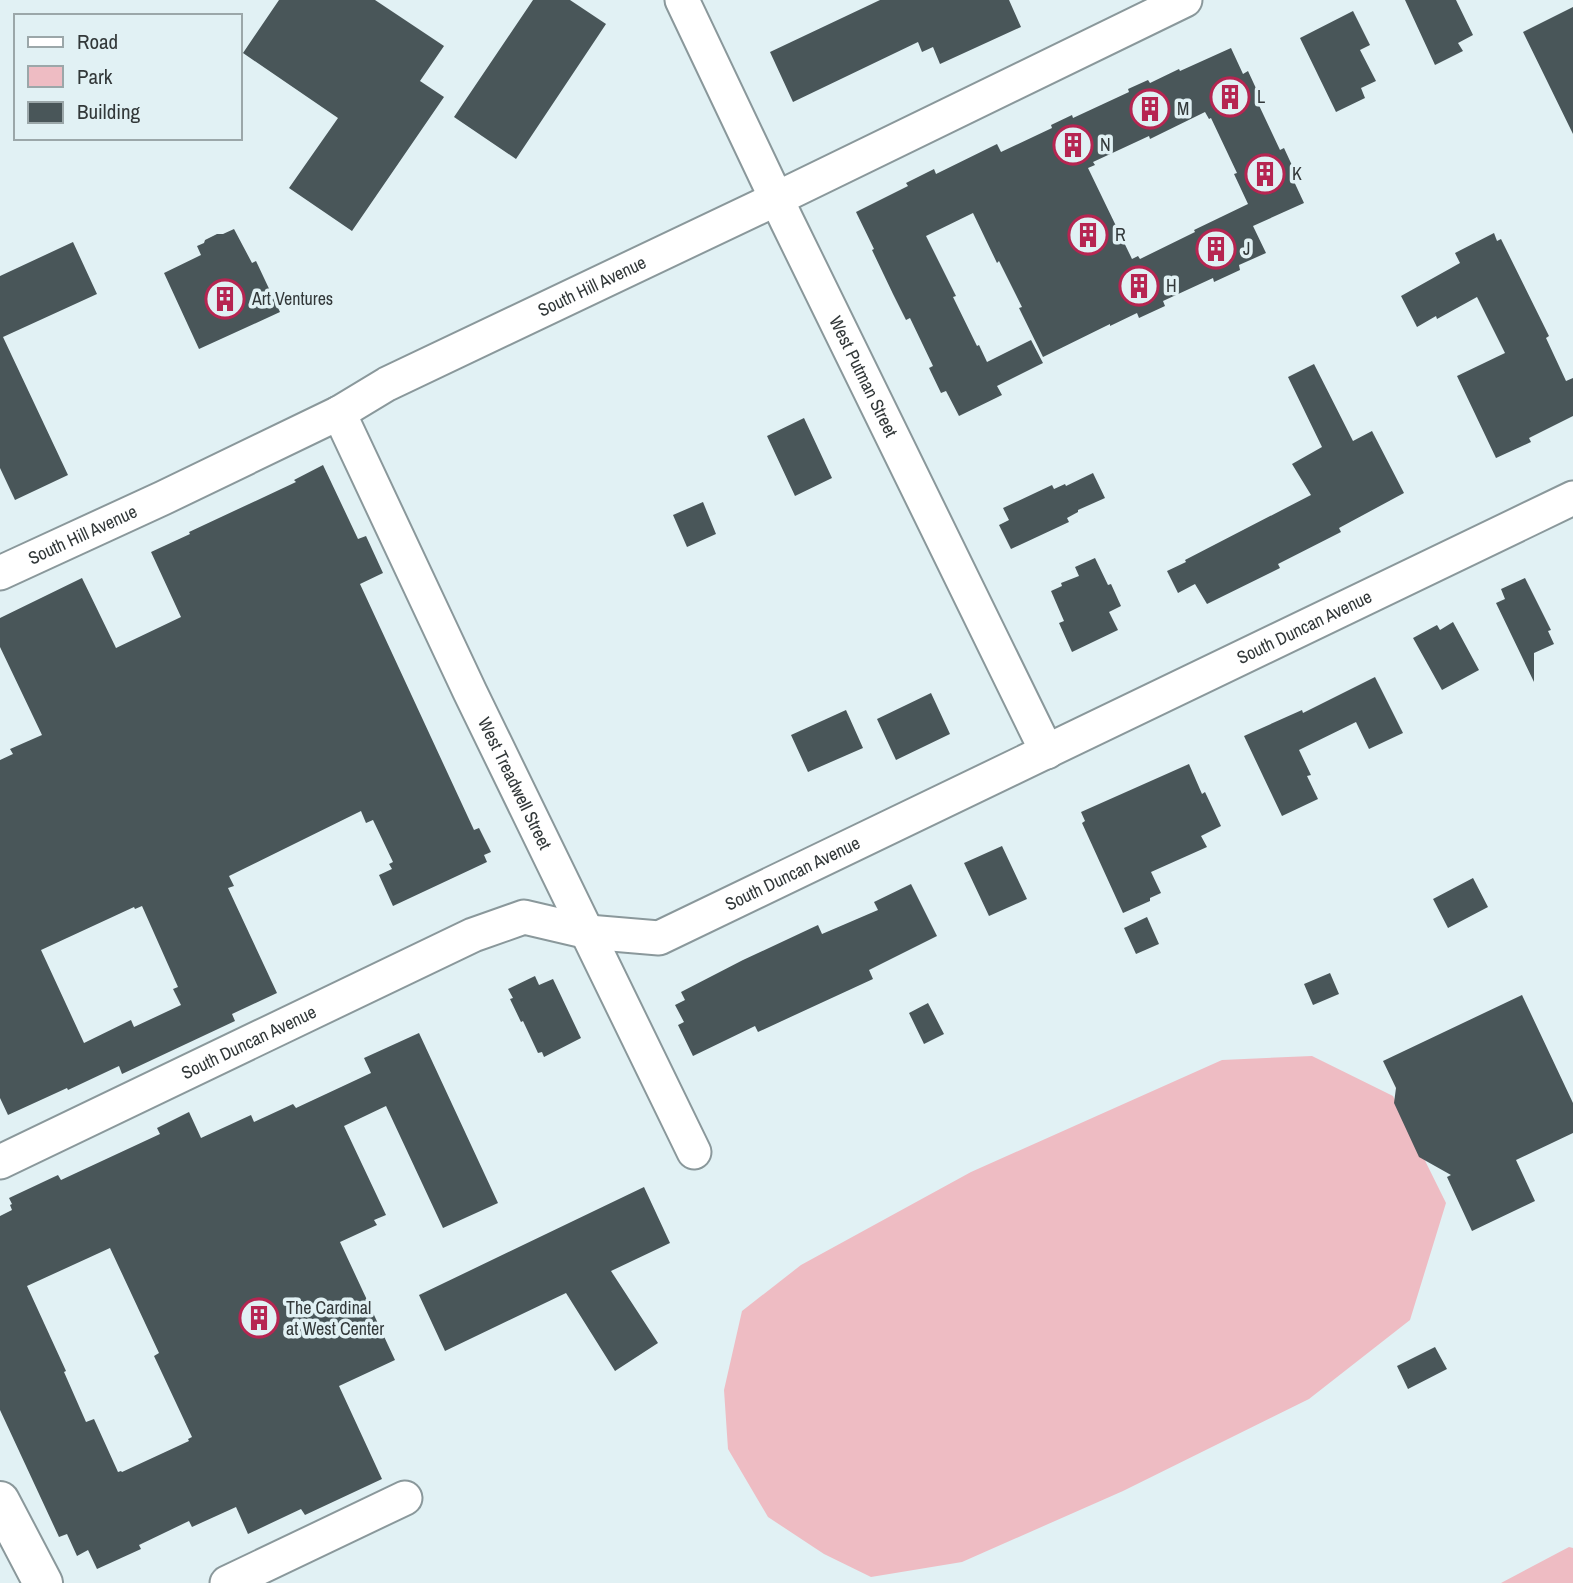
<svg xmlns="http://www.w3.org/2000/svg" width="1573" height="1583" font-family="'Archivo Narrow',sans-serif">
  <rect width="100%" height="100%" fill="#e1f1f4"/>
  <path fill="#eebcc3" d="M1312,1056l81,40 53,107 -36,117 -101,79 -186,92 -161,71 -91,15 -47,-23 -56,-37 -40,-68 -4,-59 18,-79 59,-46 170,-93 251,-112z
    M1569,1547l4,1v35h-72z"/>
  <path fill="#495659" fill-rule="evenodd" d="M279,0h96l69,46 -24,35 24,16 -92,134 -63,-43 49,-70 -95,-65z
    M533,0h37l36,24 -90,135 -62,-42z
    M880,0h129l12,27 -81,37 -7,-17 -11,5 -4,-10 -125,60 -23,-50z
    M1405,0h51l17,35 -15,8 5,8 -28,14z
    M1573,7v127l-50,-102z
    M1353,11l17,34 -10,5 16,31 -15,7 4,10 -29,14 -36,-74z
    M1231,48l12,26 5,-3 12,26 -4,2 24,51 4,-2 12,26 -5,1 13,28 -51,23 13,27 -27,12 1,5 -26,12 -1,-4 -50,23 2,5 -26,12 -2,-5 -27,13v-2l-67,33 -24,-49 3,-1 -23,-46 -2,2 -24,-50 -47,23 30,60 -3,1 24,49 2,-1 8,17 44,-22 12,23 -46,23 5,9 -43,21 -13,-25 -5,2 -12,-25 4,-2 -23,-48 -4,2 -13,-26 -21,-44 2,-1 -18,-37 52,-26 -2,-3 28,-14 2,5 61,-30 4,8 51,-24 -1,-3 21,-10 1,3 56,-26 -1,-3 20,-9 2,3 29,-14 1,2zM1205,112l4,7 2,-1 26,55 -3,1 14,30 -54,26 1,2 -55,27 -2,-3 -6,3 -44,-91 7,-3 -2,-3 56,-26 1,3z
    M234,229l18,34 4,-2 24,51 -81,37 -35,-76 37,-18 -4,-9 7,-3 1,-3 12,-6h6z
    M1494,233l3,8 4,-2 48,97 -3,2 20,43 7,-3v38l-44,22 2,4 -35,16 -39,-82 48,-23 -28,-56 -40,22 -1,-3 -19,11 -16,-31 59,-33 -5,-10z
    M73,242l24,52 -94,43 65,138 -53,25 -15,-32v-192z
    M1314,364l39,77 19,-10 32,62 -65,35 2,4 -63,32 2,4 -73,36 -12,-20 -17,9 -11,-22 19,-9 -1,-2 126,-65 -19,-31 30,-17 -34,-70z
    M804,418l28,60 -37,18 -28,-60z
    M323,465l35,74 8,-3 17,37 -23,11 114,246 5,-2 12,24 -7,3 3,7 -94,44 -14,-31 13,-6 -3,-5 4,-2 -20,-42 -7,3 -5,-12 -132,65 5,10 -6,2 49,105 -45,21 3,7 -113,53 -3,-8 -51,24 -1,-2 -59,27 -8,-17v-338l13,-6 -3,-5 32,-14 -42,-88v-29l82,-40 34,70 65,-31 -30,-65 39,-18 -1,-2 107,-50 -2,-2zM142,906l36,81 -5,2 8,16 -47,22 -3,-7 -47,23 -43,-93 93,-43 1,2z
    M1093,473l12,25 -27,12v2l-11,6 2,4 -58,27 -12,-24 10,-5 -6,-12 49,-23 2,4 11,-5 1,2z
    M703,502l13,32 -29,13 -14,-32z
    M1095,558l13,27 3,-1 10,22 -12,6 9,18 -46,22 -13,-29 5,-2 -13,-30 11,-5 -1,-3 18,-7 -4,-9z
    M1525,578l26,52 -3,1 6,13 -20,9v29l-38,-79 9,-4 -4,-10z
    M1453,622l26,48 -37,20 -29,-52 24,-13 3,5z
    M1375,677l28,56 -34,16 -13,-27 -57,28 12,25 -4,1 11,23 -36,17 -38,-80 58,-26 1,3z
    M931,693l19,41 -54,26 -19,-41z
    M846,710l17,38 -55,24 -17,-37z
    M1189,764l13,30 3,-2 16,34 -20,10 6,11 -56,25 10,21 -11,5v3l-27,12 -41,-90 3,-2 -4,-9z
    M1002,846l25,53 -38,17 -25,-53z
    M1473,878l15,29 -40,21 -15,-29z
    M911,884l26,52 -68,34 4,9 -115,53 -3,-6 -62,30 -15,-31 6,-3 -9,-17 10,-5 -4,-8 62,-32 75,-35 4,9 56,-24 -4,-8z
    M1147,917l12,27 -23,10 -12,-26z
    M1330,973l9,21 -26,11 -9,-21z
    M535,976l4,9 14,-6 28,59 -37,19 -2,-5 -4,1 -15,-32 -2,1 -11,-23 3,-1 -5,-9z
    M1522,995l51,108v30l-57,27 19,41 -63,30 -25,-54 4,-2 -32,-18 -25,-54 2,-15 -13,-27z
    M928,1003l16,31 -20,10 -15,-31z
    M419,1033l79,170 -55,25 -57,-122 -42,20 42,89 -12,5 3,5 -37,17 55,118 -56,26 43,93 -77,36 -4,-6 -53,25 -12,-27 -44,20 -3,-6 -50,24 2,4 -44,20 -9,-19 -11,6 -10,-22 -8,3 -59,-127v-194l12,-6 -2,-5 2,-1 -3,-6 49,-23 3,5 99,-46 -3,-6 32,-16 12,26 50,-23 3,7 39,-18 3,4 75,-35 -7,-15zM110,1248l49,105 -5,3 38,81 -4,2 1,2 -67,31 -1,-1 -3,1 -24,-53 -8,3 -22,-50 2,-1 -39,-85z
    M644,1187l26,56 -59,28 47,72 -43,28 -49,-78 -121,58 -26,-56z
    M1435,1347l12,22 -39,20 -11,-23z"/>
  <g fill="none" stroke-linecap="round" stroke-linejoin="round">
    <g stroke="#8a989b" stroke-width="37">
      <g id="street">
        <path id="s1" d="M682,0l105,221 260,531"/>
        <path id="s2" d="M339,413l131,279 224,460"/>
        <path id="s3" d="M0,573l163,-75 176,-85 48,-29 389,-185 409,-199"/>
        <path id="s4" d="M0,1162l473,-227 51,-18 64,15 71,6 914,-440"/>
        <path d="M227,1583l178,-85"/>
      </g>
    </g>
    <g stroke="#8a989b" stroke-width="42">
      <path id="secondary" d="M0,1501l43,82"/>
    </g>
    <use href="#street" stroke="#fff" stroke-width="33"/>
    <use href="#secondary" stroke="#fff" stroke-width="38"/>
  </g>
  <defs>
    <g id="building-ring" transform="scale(2.0125)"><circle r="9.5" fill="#e1f1f4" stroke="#b62551" stroke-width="1.5"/><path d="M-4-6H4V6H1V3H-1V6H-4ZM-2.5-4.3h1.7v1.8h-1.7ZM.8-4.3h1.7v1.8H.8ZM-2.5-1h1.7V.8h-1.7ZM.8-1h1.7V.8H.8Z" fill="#b62551"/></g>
  </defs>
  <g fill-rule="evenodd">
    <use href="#building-ring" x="1230" y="97"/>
    <use href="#building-ring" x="1150" y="109"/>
    <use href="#building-ring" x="1073" y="145"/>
    <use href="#building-ring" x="1265" y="174"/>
    <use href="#building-ring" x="1088" y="235"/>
    <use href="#building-ring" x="1216" y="249"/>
    <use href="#building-ring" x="1139" y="286"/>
    <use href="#building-ring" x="225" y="299"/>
    <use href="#building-ring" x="259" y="1318"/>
  </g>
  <g text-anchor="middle" stroke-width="7" stroke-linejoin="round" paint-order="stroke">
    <g font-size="18" fill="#323839" stroke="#e1f1f4" text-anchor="start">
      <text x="1257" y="103">L</text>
      <text x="1177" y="115">M</text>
      <text x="1100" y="151">N</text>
      <text x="1292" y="180">K</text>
      <text x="1115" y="241">R</text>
      <text x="1243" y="255">J</text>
      <text x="1166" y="292">H</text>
      <text x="252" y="305">Art Ventures</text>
      <text x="286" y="1314">The Cardinal<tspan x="286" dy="21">at West Center</tspan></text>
    </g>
    <g font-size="18" fill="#323839" stroke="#e1f1f4">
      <text dy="6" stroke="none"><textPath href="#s3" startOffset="658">South Hill Avenue</textPath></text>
      <text dy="6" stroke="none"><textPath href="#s1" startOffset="418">West Putman Street</textPath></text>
      <text dy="6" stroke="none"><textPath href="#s3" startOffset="91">South Hill Avenue</textPath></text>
      <text dy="6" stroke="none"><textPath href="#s4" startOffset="1432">South Duncan Avenue</textPath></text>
      <text dy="6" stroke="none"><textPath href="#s2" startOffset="410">West Treadwell Street</textPath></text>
      <text dy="6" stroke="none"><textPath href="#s4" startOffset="864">South Duncan Avenue</textPath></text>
      <text dy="6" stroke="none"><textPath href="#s4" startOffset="276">South Duncan Avenue</textPath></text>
    </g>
  </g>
  <rect x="14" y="14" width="228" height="126" fill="#e1f1f4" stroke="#9ba7a9" stroke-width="2"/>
  <rect x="28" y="37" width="35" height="10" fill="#ffffff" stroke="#9ba7a9" stroke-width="2"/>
  <text x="77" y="49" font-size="21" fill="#323839">Road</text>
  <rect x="28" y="66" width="35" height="21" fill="#eebcc3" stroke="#9ba7a9" stroke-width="2"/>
  <text x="77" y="84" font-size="21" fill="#323839">Park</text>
  <rect x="28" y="102" width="35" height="21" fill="#495659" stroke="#9ba7a9" stroke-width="2"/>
  <text x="77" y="119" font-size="21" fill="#323839">Building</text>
</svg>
